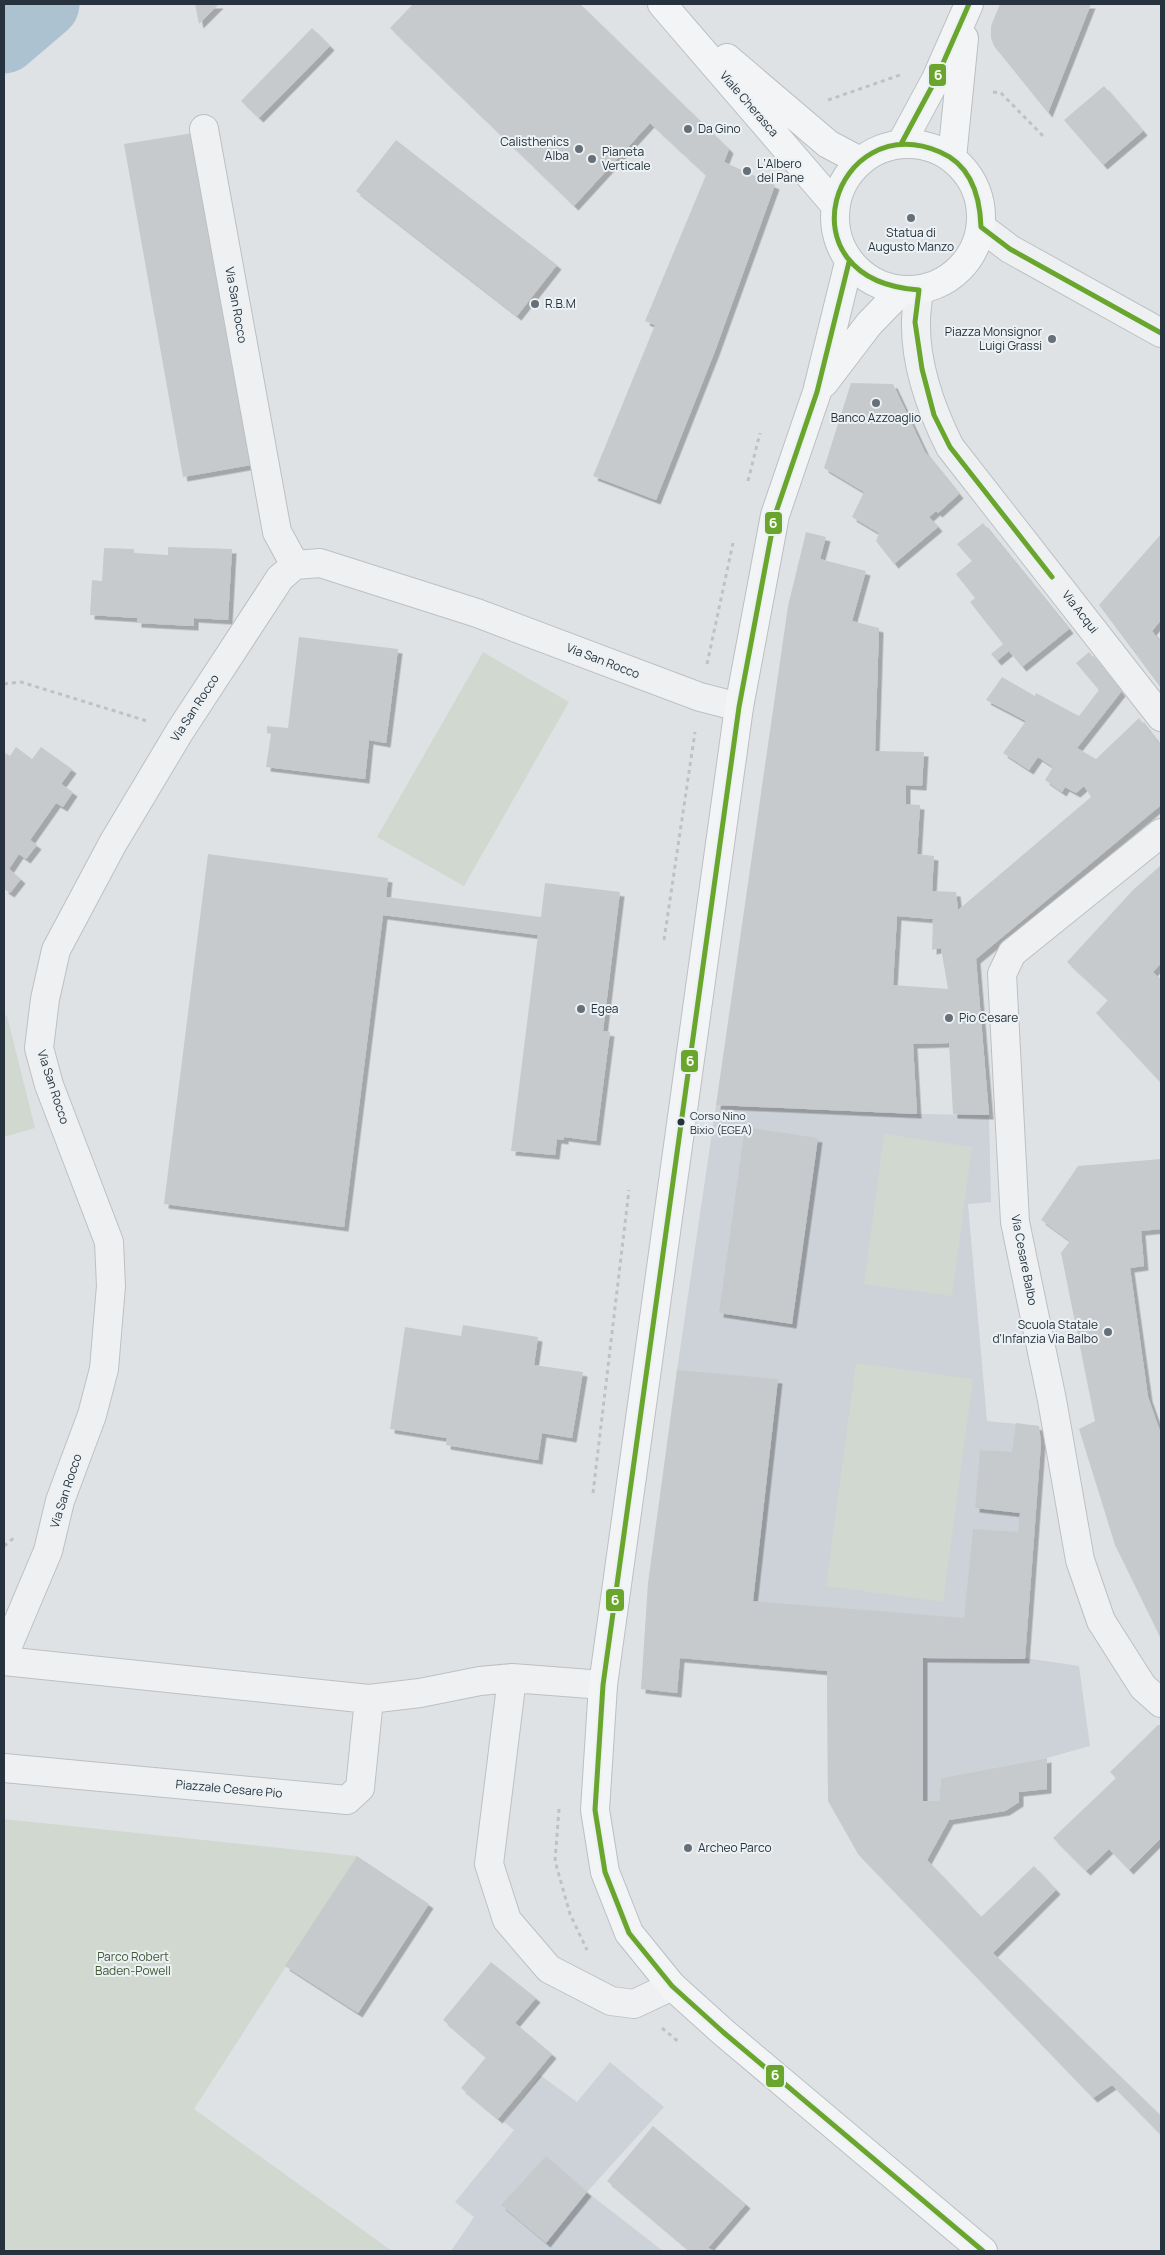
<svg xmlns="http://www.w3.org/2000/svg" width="1165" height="2255" font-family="Manrope,sans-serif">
  <defs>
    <filter id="shadow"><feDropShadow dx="4.5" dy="4.5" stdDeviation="0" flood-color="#0004"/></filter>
  </defs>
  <rect width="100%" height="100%" fill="#dfe2e5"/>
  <path fill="#cdd2d8" d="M716,1105l201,9 72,1 2,87 -23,2 19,217 52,5 2,17 -16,215 54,8 11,80 -43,12 -106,20 -2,23h-111l-1,-130 -147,-13 -3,35 -36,-4 36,-319z
    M610,2062l54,45 -77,85 76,59h-212l23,-34 -19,-15 59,-72 -10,-8 36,-47 37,27z"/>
  <path fill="#d1d8d0" d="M483,652l86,50 -105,184 -87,-49z
    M4,1014l3,2 28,112 -31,9z
    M884,1134l88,13 -20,149 -88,-12z
    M856,1363l117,16 -30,223 -117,-16z
    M4,1819l353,37 -163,253 198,142h-388z"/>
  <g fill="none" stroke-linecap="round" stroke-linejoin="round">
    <path stroke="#adc2d0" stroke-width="69" d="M4,39l41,-35"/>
  </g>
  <path fill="#c7cacd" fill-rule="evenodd" filter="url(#shadow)" d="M195,4h24l-20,20z
    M413,4h167l149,145 -5,13 51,23 -60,166 -59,149 -63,-24 62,-151 -10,-4 61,-146 -56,-52 -76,83 -184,-178z
    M1000,4h91l-43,109 -54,-67 -3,-8v-12z
    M312,28l18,18 -71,72 -18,-17z
    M1104,86l39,45 -40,34 -39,-45z
    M193,133l58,332 -68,12 -59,-333z
    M396,140l161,125 -40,51 -161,-125z
    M851,383l42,1 32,68 34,42 -21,19 -2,-2 -7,6 9,10 -44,37 -18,-23 3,-8 -27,-16 12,-25 -40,-24z
    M983,523l86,106 -47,38 -13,-16 -12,10 -6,-7 12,-10 -33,-42 5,-4 -19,-24 16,-13 -15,-17z
    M806,532l20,5 -6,22 46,12 -14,50 27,7 -4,123 49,1 -2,34 -16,-1v19l14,1 -3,49 17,2 -2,35 24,1 2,18 133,-113 -7,-11 -8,7 -11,-6 -3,5 -17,-12 8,-13 -15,-10 -9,13 -26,-17 23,-32 -40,-21 16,-23 33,19 1,-3 43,23 20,-26 -23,-27 13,-11 32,40 -44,56 19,11 43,-41 22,28v59l-185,154 13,156 -36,-1 -4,-71 -36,1 4,70 -201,-9 72,-499zM897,916l36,3 -1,31 9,-2 7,41 -55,-4z
    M1161,534v86l-9,11 9,12v45l-62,-83z
    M168,547l64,2 -4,71 -34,-2v8l-57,-3v-5l-47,-3 2,-35 10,1 2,-33 30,1v4l34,2z
    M299,637l99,12 -12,94 -17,-3 -4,39 -99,-12 5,-33 -4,-1v-7l21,2z
    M16,747l16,12 9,-12 31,22 -11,15 12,8 -10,15 -7,-4 -26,37 7,5 -11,14 -7,-5 -10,15 12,10 -11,14 -6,-4v-133l2,-3 4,3z
    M208,854l180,24 -2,19 155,20 4,-34 75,9 -17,139 7,1 -14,109 -32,-4v3l-7,-1 -2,16 -44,-4 27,-216 -155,-20 -39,312 -180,-23z
    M1161,865v98l-8,9 8,8v103l-65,-70 12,-13 -41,-38 66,-72z
    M745,1127l73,11 -26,186 -73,-11z
    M1161,1159v70l-20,2 3,35 -14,2 18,129 13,37v205l-46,-94 -36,-116 16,-8 -34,-168 9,-12 -29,-21 37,-54z
    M463,1325l75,12 -4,28 49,7 -11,66 -30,-5 -4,27 -92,-15 1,-7 -57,-9 15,-102 56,9z
    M677,1370l101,9 -25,222 211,17 9,-89 45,3 2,-19 -45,-5 5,-58 32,2 4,-29 23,3 2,17 -16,216 -102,-1v143h16l2,-23 106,-20v31l-28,3v10l-14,9 -56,9 -22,40 54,57 53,-51 22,24 -63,63 168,163v19l-49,-50 -19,13 -235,-244 -30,-53 -1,-130 -147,-13 -3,35 -36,-4 7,-106z
    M1158,1725h3v113l-32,32 -20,-21 -23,22 -33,-33 63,-60 -6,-6z
    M357,1856l72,48 -71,109 -73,-47z
    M491,1962l45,36 -21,25 37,31 -54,65 -37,-31 25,-31 -43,-37z
    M653,2126l93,78 -38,44 7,3h-25l-83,-70z
    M546,2156l41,36 -41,51 -45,-38z"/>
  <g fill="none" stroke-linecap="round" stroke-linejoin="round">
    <g stroke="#bdc0c3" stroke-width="30">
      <path id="minor" d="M204,129l73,403 18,33
        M981,227l29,22 151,84
        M919,290c-1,10 -3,21 -3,31 -1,43 15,88 34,126l211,270
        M1161,833l-149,120 -10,21 13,248 37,178 28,160 21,61 42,66 18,16
        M4,1655l44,-104 12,-50 32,-86 12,-46 7,-83 -2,-44 -60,-157 -10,-37 6,-49 11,-49 57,-107 67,-112 100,-153 15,-13 25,-2 157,50 223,84 39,10
        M4,1661l365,38 51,-6 60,-12 32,-3 91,7
        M512,1678l-23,186 18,56 42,49 62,32 23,3 38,-18
        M4,1768l343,32 13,-12 9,-89"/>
    </g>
    <g stroke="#bbbfc2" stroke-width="30">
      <path id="major" d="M662,4l173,201
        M727,58l101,86 32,17
        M835 217a73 73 0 1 1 146 0a73 73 0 1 1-146 0Z
        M901,144l35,-65 33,-75
        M952,158l12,-120
        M849,262l-32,130 -42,123 -36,192 -136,978 -8,125 10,62 24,61 43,53 51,46 260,219
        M824,383l45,-59 32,-33"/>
    </g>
    <path stroke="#bec2c4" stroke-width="3" stroke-dasharray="4 4" stroke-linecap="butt" d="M993,92l8,1 43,44
      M828,100l72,-25
      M748,481l12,-48
      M707,664l26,-121
      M4,684l17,-2 126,39
      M664,940l31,-208
      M593,1493l36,-303
      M4,1546l11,-9
      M559,1809l-4,52 15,53 17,36
      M662,2028l18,15"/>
    <use href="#minor" stroke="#eef0f1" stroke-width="28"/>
    <use href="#major" stroke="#f3f4f5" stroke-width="28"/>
    <g stroke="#ecf1f4" stroke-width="9">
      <path id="bus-1" d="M901,144l35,-65 33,-75
        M849,262l-32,130 -42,123 -36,192 -136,978 -8,125 10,62 24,61 43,53 51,46 260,219
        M1052,577l-102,-130 -16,-32 -12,-46 -7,-47 4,-32c-142,-10 -85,-183 21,-138 31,13 40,44 41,75l29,22 151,84"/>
    </g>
    <use href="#bus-1" stroke="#6aa62d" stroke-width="5"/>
  </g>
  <g fill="#677078" stroke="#ecf1f4" stroke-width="2">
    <circle cx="688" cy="129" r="5"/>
    <circle cx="579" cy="149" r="5"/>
    <circle cx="592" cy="159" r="5"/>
    <circle cx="747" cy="171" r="5"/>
    <circle cx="911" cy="218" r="5"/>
    <circle cx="535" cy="304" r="5"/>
    <circle cx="1052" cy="339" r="5"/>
    <circle cx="876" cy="403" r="5"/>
    <circle cx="581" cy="1009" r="5"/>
    <circle cx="949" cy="1018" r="5"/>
    <circle cx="1108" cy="1332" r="5"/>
    <circle cx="688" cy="1848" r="5"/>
  </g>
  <circle fill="#26323d" stroke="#ecf1f4" stroke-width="2" cx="681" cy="1122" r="4.5"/>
  <g text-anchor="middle" stroke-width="4" stroke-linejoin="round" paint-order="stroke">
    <g font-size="11" fill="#26323d" stroke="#ecf1f4" text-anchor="start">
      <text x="690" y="1120">Corso Nino<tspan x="690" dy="14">Bixio (EGEA)</tspan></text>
    </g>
    <g font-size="12" fill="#26323d" stroke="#ecf1f4">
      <text transform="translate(749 104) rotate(49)" y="4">Viale Cherasca</text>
      <text transform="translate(236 305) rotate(80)" y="4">Via San Rocco</text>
      <text transform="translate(1080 612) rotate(52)" y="4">Via Acqui</text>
      <text transform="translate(603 661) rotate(21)" y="4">Via San Rocco</text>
      <text transform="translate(195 708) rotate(-57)" y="4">Via San Rocco</text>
      <text transform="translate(53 1087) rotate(72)" y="4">Via San Rocco</text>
      <text transform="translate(1024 1260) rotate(79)" y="4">Via Cesare Balbo</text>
      <text transform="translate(66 1491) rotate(-72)" y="4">Via San Rocco</text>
      <text transform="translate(229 1789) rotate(5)" y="4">Piazzale Cesare Pio</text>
    </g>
    <g font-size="12" fill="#26323d" stroke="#ecf1f4" text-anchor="start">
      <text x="698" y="133">Da Gino</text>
      <text x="569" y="146" text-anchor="end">Calisthenics<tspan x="569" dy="14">Alba</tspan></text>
      <text x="602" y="156">Pianeta<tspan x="602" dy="14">Verticale</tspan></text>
      <text x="757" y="168">L‘Albero<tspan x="757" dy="14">del Pane</tspan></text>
      <text x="911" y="237" text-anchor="middle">Statua di<tspan x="911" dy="14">Augusto Manzo</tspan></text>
      <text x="545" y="308">R.B.M</text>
      <text x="1042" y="336" text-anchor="end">Piazza Monsignor<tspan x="1042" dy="14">Luigi Grassi</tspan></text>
      <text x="876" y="422" text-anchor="middle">Banco Azzoaglio</text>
      <text x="591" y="1013">Egea</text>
      <text x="959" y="1022">Pio Cesare</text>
      <text x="1098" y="1329" text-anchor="end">Scuola Statale<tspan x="1098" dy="14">d'Infanzia Via Balbo</tspan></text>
      <text x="698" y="1852">Archeo Parco</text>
    </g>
    <g font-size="12" fill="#405834" stroke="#ecf1f4">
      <text x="133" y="1961">Parco Robert<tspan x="133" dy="14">Baden-Powell</tspan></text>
    </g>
  </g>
  <g stroke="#ecf1f4" stroke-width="2">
    <rect x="928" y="63" width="19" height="24" rx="5" fill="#6aa62d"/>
    <rect x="764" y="511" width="19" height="24" rx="5" fill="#6aa62d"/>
    <rect x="680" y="1049" width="19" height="24" rx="5" fill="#6aa62d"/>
    <rect x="605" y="1588" width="20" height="24" rx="5" fill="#6aa62d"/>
    <rect x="765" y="2064" width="20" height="24" rx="5" fill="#6aa62d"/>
  </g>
  <g font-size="14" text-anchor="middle" font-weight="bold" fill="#fff">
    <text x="938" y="80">6</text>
    <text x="773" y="528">6</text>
    <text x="690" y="1066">6</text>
    <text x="615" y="1605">6</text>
    <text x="775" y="2080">6</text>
  </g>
  <rect width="1165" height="2255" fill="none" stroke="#26323d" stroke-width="10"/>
</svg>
